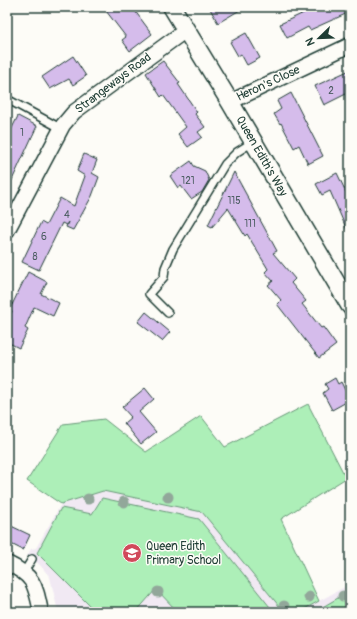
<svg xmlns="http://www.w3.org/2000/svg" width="357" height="619" font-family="Pangolin,sans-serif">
  <rect width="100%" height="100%" fill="#fdfcf7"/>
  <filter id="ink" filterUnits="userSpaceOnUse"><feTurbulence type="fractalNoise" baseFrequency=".025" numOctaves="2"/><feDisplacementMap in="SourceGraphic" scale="8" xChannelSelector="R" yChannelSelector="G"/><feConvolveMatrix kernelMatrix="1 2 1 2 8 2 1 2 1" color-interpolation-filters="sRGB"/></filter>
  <g filter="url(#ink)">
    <path fill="#f1e9f3" d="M103,491l99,21 82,100h-226l-8,-35 -11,-13 -12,-8 4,-7 5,-1 25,-44z
      M350,584v28h-51l20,-11z"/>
    <path fill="#adefb8" stroke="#669676" d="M308,404l38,74 -65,41 38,82 -20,11h-15l-82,-100 -99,-21 -42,13 -34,-23 36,-57 41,-5 42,33 55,-36 24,31z
      M102,498l97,21 75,93h-100l2,-2 -20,-21 -20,23h-40l-59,-59 24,-45 31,6z
      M350,591v21h-36z"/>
    <path fill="#d5bceb" stroke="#1f3d34" d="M103,7h29l20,27 -22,17 -8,-11 4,-3z
      M209,7h36l-27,16z
      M306,7h44v5l-40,18 -2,-3 -21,11 -7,-14 28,-13z
      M246,33l14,25 -13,7 -6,-11 -3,2 -8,-14z
      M73,56l13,20 -13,9 -4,-6 -19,10 -8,-12z
      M163,61l17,22 -2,1 19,28 -2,2 10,13 -7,5 4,5 -14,10 -10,-13 8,-7 -23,-32 -2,2 -15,-24z
      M350,70v22l-26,13 -9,-19z
      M291,93l32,63 -15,8 -9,-19 -5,3 -13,-25 -1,1 -6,-10 7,-5 -4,-8z
      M18,116l19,10 -30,65v-53z
      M84,154l13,6 -5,13 7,4 -7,19 -19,34 -7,-3 2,-5 -2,3 -4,-2 -23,47 -17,-8 19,-40 5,3 14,-27 14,8 11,-30 -8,-5z
      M191,161l3,5 11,5 4,9 -7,12 -11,7 -10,-13 -3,2 -8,-12z
      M234,172l43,79 -4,2 22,26 -4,4 15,18 -4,3 19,24 2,-1 13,18 -17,13 -42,-54 4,-4 -13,-15 5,-4 -8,-9 3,-3 -21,-35 -2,2 -17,-28 -16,19 -4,-2z
      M337,173l9,19 4,-2v47l-20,-46 -8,4 -6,-11z
      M28,272l19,10 -6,12 18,9 -6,13 -19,-9 -9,21 3,2 -9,18 -12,-6v-21l5,-10 -2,-2z
      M146,312l24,20 -8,9 -24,-19z
      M335,378l3,6 3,-2 9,18 -18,10 -9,-17 5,-4 -3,-5z
      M145,388l9,11 -15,13 17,20 -15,12 -17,-21 7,-6 -9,-10z
      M7,524l23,11 -7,15 -16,-8z"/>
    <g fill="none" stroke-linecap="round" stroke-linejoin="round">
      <g stroke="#1f3d34" stroke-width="10">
        <path id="service" d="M7,99l55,30
          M168,313l-19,-19 15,-17 1,-9 8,-19 52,-85 12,-12 16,-10
          M24,572l8,-13"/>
      </g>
      <g stroke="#1f3d34" stroke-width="17">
        <path id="minor" d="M230,102l120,-57
          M7,231l56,-106 11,-13 112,-82
          M7,563c27,13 28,20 34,49"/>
      </g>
      <g stroke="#1f3d34" stroke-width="20">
        <path id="tertiary" d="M172,7l58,95 120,204"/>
      </g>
      <use href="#service" stroke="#fdfcf7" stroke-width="7"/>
      <use href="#minor" stroke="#fdfcf7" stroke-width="14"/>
      <use href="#tertiary" stroke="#fdfcf7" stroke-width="17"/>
    </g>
    <g fill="#92a79a">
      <circle cx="168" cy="497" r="5.5"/>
      <circle cx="88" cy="499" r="5.5"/>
      <circle cx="124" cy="502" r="5.5"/>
      <circle cx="158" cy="592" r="5.5"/>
      <circle cx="343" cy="596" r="5.5"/>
      <circle cx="309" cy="597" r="5.5"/>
      <circle cx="284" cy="606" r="5.5"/>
    </g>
  </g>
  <defs>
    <g id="school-disc" transform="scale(1)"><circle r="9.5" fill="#d1495b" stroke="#fdfcf7"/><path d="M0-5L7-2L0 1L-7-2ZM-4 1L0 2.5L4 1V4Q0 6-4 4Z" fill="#fff"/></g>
  </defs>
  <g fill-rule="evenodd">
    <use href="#school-disc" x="132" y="553"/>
  </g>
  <g text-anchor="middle" stroke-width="3" stroke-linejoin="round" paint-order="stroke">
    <g font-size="10" fill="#4c5d62">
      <text x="331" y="94">2</text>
      <text x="22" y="136">1</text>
      <text x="188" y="184">121</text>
      <text x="234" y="204">115</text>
      <text x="67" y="218">4</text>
      <text x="250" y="227">111</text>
      <text x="44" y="240">6</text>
      <text x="35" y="260">8</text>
    </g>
    <g font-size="12" fill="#1f3d34" stroke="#fdfcf7">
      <text transform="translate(113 83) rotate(-37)" y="4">Strangeways Road</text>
      <text transform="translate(268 83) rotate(-25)" y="4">Heron's Close</text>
      <text transform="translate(262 156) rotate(60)" y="4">Queen Edith's Way</text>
    </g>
    <g font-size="12" fill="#1f3d34" stroke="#fdfcf7" text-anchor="start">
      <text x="146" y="550">Queen Edith<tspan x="146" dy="14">Primary School</tspan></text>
    </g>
  </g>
  <rect width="357" height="619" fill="none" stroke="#fdfcf7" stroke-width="24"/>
  <rect x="12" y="12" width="333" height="595" fill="none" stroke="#1f3d34" stroke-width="1.5" filter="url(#ink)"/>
  <g transform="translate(319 38) rotate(247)" stroke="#fdfcf7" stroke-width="3" paint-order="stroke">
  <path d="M0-3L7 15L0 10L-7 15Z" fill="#1f3d34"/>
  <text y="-6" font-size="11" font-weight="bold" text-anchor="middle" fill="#1f3d34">N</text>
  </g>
</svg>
